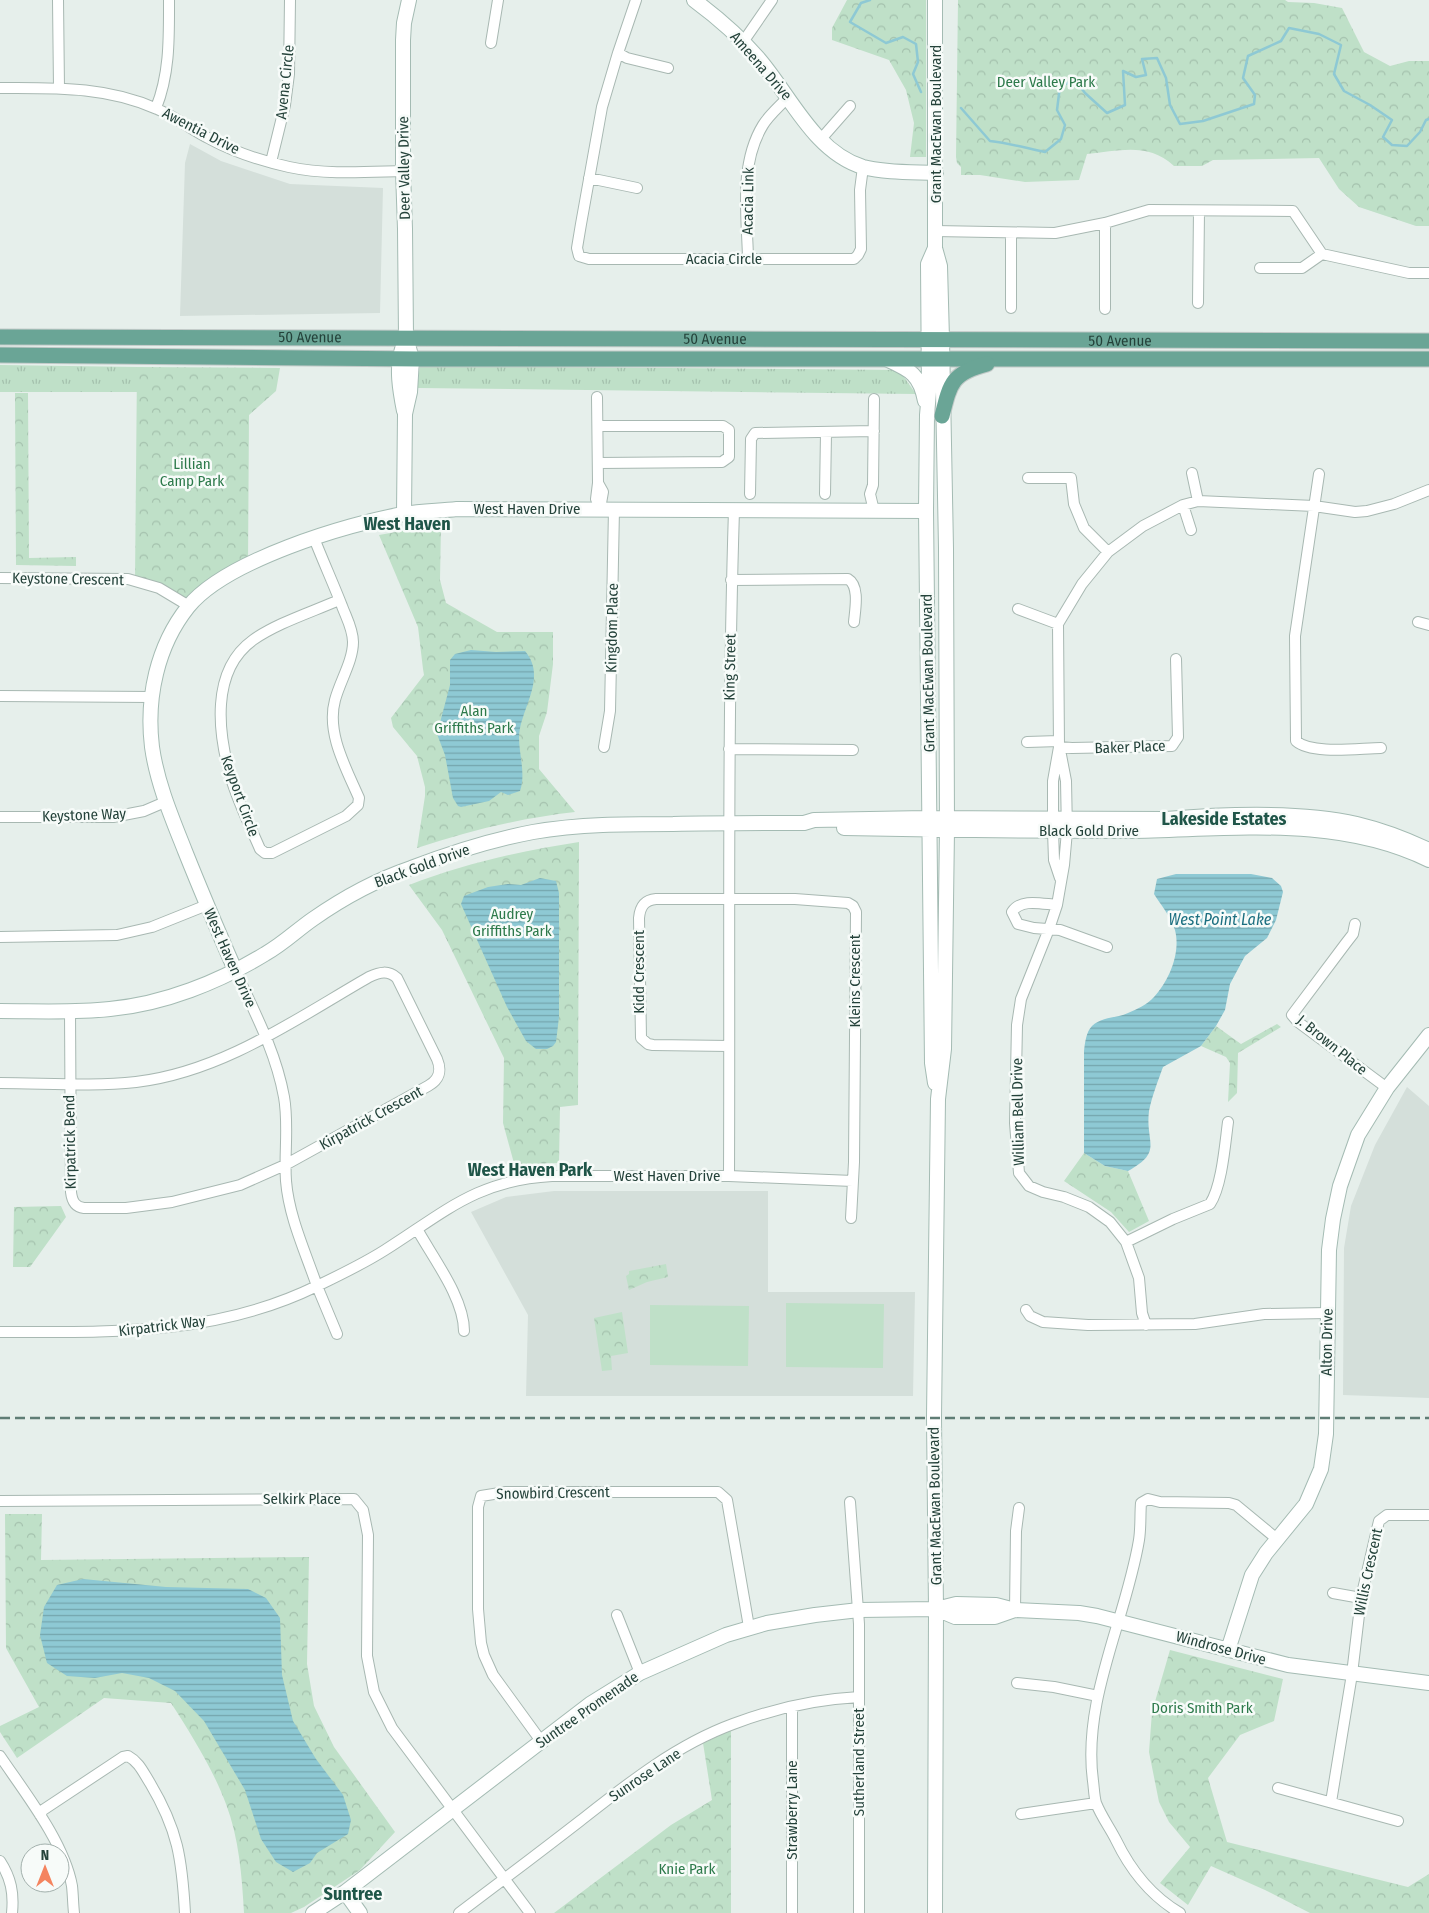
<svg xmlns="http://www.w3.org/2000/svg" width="1429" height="1913" font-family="'Fira Sans Condensed',sans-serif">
  <defs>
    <pattern id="grass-tufts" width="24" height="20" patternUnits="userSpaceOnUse" patternTransform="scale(1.25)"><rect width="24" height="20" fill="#bfe0c8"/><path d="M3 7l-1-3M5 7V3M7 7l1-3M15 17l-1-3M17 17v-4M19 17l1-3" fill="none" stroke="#a4c1ad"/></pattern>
    <pattern id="forest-crowns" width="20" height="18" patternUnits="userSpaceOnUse" patternTransform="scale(1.25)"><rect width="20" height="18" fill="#bfe0c8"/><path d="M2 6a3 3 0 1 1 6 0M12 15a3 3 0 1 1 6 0" fill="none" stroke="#a4c1ad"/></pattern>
    <pattern id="water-rules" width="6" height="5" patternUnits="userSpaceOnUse" patternTransform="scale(1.25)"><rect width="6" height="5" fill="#8ec9d4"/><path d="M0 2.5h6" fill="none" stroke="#74a5ad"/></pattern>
  </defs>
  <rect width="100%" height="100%" fill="#e6efeb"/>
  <path fill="#d4dfda" d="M190,144l31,17 69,23 93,4 -3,125 -200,3 5,-153z
    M1407,1087l22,19v292l-86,-3 1,-147 7,-42 24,-61z
    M554,1191h214v101h147l-2,104h-387l2,-81 -57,-103 35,-15z"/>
  <path fill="url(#grass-tufts)" d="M0,365l137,2v25h-137z
    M420,366l479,4 17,24 -499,-6z"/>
  <path fill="url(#forest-crowns)" d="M847,0h79v157h-16l4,-34 -8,-33 -17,-30 -57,-20v-12z
    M958,0h327l3,2 26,1 28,5 22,44 26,14 19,-5h20v165h-13l-57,-19 -20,-18 -20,-31 -106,2 -11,6h-28c-26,-24 -55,-15 -87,-12l-8,26 -54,2 -45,-7h-19v-8l-4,-4 -1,-6z
    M137,367l143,1 -4,23 -27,24 -1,150 -59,41 -54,-25z
    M15,393h13l1,165 47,-1v9l-60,-1z
    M441,524l-1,56 6,23 51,29h56v32l-6,48 -8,24v33l36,43c-54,6 -107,19 -158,36l8,-52v-9l-8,-31 -24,-29 -2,-9 33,-43 -1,-6 -5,-42 -39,-92z
    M579,842l-1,263 -18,2 -1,56 -27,1 -17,3 -12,-44 1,-65 -62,-128 -33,-45c55,-21 111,-34 170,-43z
    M1277,1024l4,3 -43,26 -1,40 -9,9 2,-39 -4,-6 -25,-11 15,-20 25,18z
    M1084,1153l21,13 23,5 21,50 -20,11 -18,-20 -47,-31z
    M61,1206l5,11 -36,50h-17l1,-60z
    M666,1264l2,13 -21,5 -18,8 -3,-14 3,-2v-3z
    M622,1312l6,41 -17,3 1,14 -10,1 -8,-53z
    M5,1514h37l-1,46 268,-3 -2,107 7,42 20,41 61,85 -35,38 -56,37 -13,6h-47c-2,-37 -5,-75 -18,-109 -13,-35 -35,-70 -55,-101l-67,-5 -87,60 -17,-26v-6l39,-19 -33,-59z
    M1170,1650l113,29 -9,42 -34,14 -32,43 19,64 181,45 21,-13v39h-119l-45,-23 -54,-24 -23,39 -28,-22 30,-36 -21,-25 -10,-20 -10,-50 3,-40z
    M731,1729v184h-177l117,-88 41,-25 -9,-57z"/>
  <path fill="#bfe0c8" d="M786,1303l98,1 -1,64 -97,-1z
    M650,1305l99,1 -1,60 -98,-1z"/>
  <path fill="url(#water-rules)" d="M471,650l25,2 29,-1c23,27 -5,58 -6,86 0,18 7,37 1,54l-12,4 -7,-3 -12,9 -28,6 -3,-1 -5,-8 -8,-43 -8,-21 13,-49v-25l5,-6z
    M1176,874h75l21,4 9,8 2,6 -7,28 -9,18 -22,18 -15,28 -5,26 -9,16 -15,20 -38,21c-5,14 -11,29 -14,44 -4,32 15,40 -21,60l-23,-5 -21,-13v-102c1,-8 2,-19 8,-25 9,-9 25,-8 36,-13 9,-4 19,-8 26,-16 15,-16 27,-44 21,-67 -4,-13 -14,-25 -21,-36l3,-15z
    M540,878l16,3 3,12v124l-3,25 -3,4 -6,3h-11l-10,-8 -19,-34 -46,-103 3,-8 24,-9 20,-3 13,1z
    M83,1579l83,8 82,2 18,9 14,20 2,57 11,46 23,38 27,36 8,25 -3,14 -31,19 -7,10 -17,9 -17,-10 -15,-23 -16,-49 -41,-69 -29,-30 -26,-13 -27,-5 -27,5 -28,-2 -20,-13 -7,-28 4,-28 13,-22z"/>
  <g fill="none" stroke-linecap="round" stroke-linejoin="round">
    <path stroke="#8ec9d4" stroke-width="2.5" d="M870,0l-9,3 -11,19 36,21 17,-6 13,7 2,18 -5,12 8,18
      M961,108l29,33c19,2 36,7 55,11l16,-13 4,-14 -8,-15 3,-24 15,-6 10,13 22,20 18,-8 -2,-34 13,6 10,-2 -4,-16 15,-1 9,20 4,27 10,19 23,-3 51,-17 1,-9 -12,-17 5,-22 33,-15 8,-13 30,6 22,11 -7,29 10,17 26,14 22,15 -9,17 9,8 15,1 13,-14 6,-12 3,-1"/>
    <g stroke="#a8b8b2" stroke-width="12">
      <path id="street" d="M58,0l1,88
        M636,0l-18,53 -16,54 -21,117 -4,24 2,8 10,3h265l4,-4 3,-6 -1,-59 3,-23
        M743,42l29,-42
        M491,43l7,-43
        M618,53l9,5 41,10
        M0,88c53,0 107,-2 157,21 19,8 35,21 53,30 24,13 52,22 79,28 37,8 76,5 114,4
        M156,108c14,-35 13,-71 13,-108
        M821,139l29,-33
        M271,162l14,-57 4,-31 1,-74
        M589,178l48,10
        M935,231l120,2 50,-10 44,-13 144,1 29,43 87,19h20
        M748,258c-1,-43 -9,-94 15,-133 6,-10 17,-19 25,-28
        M1260,268h42l20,-14
        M1198,303l1,-92
        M1011,308v-75
        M1105,309v-86
        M597,397l1,86 -2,16 4,10
        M598,426h125l6,4v27l-7,5 -124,1
        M1192,473l6,28
        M1319,474l-24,162 1,105c16,14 64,7 85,7
        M1028,478h43l3,26 10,24 24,24
        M598,483l5,9 -3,17
        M750,494l1,-55 4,-6 119,-2
        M825,494l1,-61
        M1183,505l8,25
        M874,511l-4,-17 3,-9 1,-86
        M314,538c9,23 19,45 28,68 4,11 11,23 11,36 0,19 -13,39 -18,58 -9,33 11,68 24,98l-1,7 -12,11 -74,37h-7l-5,-4c-10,-23 -22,-47 -29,-71 -13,-44 -21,-107 22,-138 24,-17 59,-28 86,-40
        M0,578l128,1 31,9 30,18
        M731,580l117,-1c12,7 7,31 6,43
        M1018,609l40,15
        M1418,622l11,3
        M0,696l152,1
        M1027,742l32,-1
        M604,747l6,-36 4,-202
        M1059,747l13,1 100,-2 6,-9 -2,-78
        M729,749l124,1
        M1061,755l5,26 1,50 -3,34 -7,40 -8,24 -28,70 -4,26 -2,98 4,50 10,13 14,6 21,5 25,10 21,15 16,20 13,36 3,35 4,12
        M0,817h113l31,-6 21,-9
        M1060,878l-6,-18 -1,-29v-50l6,-34 -1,-123 24,-40 26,-32 35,-26 40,-21 15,-4 116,5 41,6 12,-1 27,-7 35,-14
        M1057,905c-15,-1 -36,-7 -45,7l6,12 16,4 26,2 47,17
        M1355,924l-2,10 -7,9 -54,72 6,7 89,66
        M0,937l117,-2 35,-8 55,-22
        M235,970c19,41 41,82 49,127 5,28 0,56 2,84 3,36 19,70 31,105 23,-11 46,-22 68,-36 60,-38 92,-70 167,-74h177c1,-222 -2,-444 5,-666
        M729,1046l-76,-1 -5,-1 -7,-6 -2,-120c1,-11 5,-18 17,-19h139l53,4 5,3 3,6 -2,250 -3,56
        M0,1083c44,0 92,4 136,-1 86,-10 160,-63 233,-105 11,-5 19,-7 28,1l40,81c5,12 2,21 -9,27l-143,79 -45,20 -68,17 -46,6h-42c-9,-1 -12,-7 -13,-16l-1,-181
        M729,1176l124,5
        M417,1229c16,29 47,69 47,102
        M1126,1242l47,-23 37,-15c12,-18 15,-60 18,-82
        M1026,1310l4,6 13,6 45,3 107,-1 69,-10 64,-1
        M0,1332c111,0 215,4 317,-46l20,48
        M0,1501l354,-2 9,11 5,25 -1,121 7,36 18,36 138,185
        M850,1502l9,122v289
        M1333,1593l28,5
        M1015,1610l1,-79 3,-23
        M617,1615l23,58
        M1017,1683l37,4 44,9
        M792,1707v206
        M541,1741l-48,-66 -9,-20 -3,-12 -3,-34v-102l3,-11 25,-4h212l9,8 22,127
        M0,1756c25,37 64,86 72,130 1,9 1,18 2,27
        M1278,1788l120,33
        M1331,1802l21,-128 9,-76 18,-77 8,-6h42
        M1021,1814l75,-11
        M40,1815l3,-5 80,-53 5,-1c11,6 15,16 22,27 28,47 32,76 35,130
        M0,1861c11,17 14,32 12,52
        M459,1913c40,-30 81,-61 121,-92 47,-37 96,-76 153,-97 40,-15 83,-25 126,-27
        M1180,1913c-29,-17 -50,-44 -64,-73 -6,-12 -15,-24 -20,-37 -2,-7 -2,-15 -3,-22 -11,-81 33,-162 46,-241 2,-13 1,-25 2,-37l7,-4 12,3 69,1 7,2 41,34"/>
    </g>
    <g stroke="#a4bbb3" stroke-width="16">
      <path id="secondary" d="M694,0c23,17 46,37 65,59 31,36 55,93 104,108 23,6 49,5 73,6
        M935,248l-7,16 1,128 -2,23 -1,96 6,552 3,20
        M402,349c-6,19 -2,42 2,62
        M886,359c24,11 34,15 39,42
        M404,514l1,-100 5,-22 2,-33 -6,-22 -1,-108 -2,-58v-131l1,-17 5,-23
        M844,828c95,2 189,3 284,3 101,-1 207,-17 301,29
        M235,970c-17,-39 -34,-79 -50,-119 -13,-33 -28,-68 -33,-104 -6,-49 5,-101 36,-140 37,-46 158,-83 216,-93 18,-3 36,-3 53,-5l469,2
        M0,1011c37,0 74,2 110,-2 54,-5 109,-27 155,-55 18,-10 32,-24 48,-35 30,-21 63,-39 98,-51 39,-15 80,-28 122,-36 46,-8 93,-8 140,-8 44,-1 87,-1 131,-1l10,-3 112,-2 240,1c59,-5 134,-8 191,5 25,6 49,15 72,26
        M936,1609l19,8h40l20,-7
        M1228,1650l24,-75 14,-22 40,-49 15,-35 5,-35 3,-184 4,-31 7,-33 18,-51 29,-47 42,-53
        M345,1892l15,21
        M313,1913l32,-21 245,-188 50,-31 86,-38 41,-12 48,-8 44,-5 77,-1 20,-5 40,1 19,5 64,3 18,3 191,49 141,18
        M935,1913l1,-304 -2,-192 4,-318 6,-50 3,-219 -1,-282 -4,-209 -2,-73 -5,-18v-248"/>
    </g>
    <g stroke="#c2cac8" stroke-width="17">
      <g id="primary">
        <path id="s1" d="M0,337c476,-1 953,5 1429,4"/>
        <path d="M0,355l420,4h1009"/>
        <path d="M942,416c8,-33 10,-43 45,-52"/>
      </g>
    </g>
    <use href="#street" stroke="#fff" stroke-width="10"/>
    <use href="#secondary" stroke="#fff" stroke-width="14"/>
    <use href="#primary" stroke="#6aa596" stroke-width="15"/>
    <path stroke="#5f7d75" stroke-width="2.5" stroke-dasharray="10 5" stroke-linecap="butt" d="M0,1418h1429"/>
  </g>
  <g text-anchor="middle" stroke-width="5" stroke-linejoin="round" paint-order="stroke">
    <g font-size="15" fill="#24423a" stroke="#f7fbf9">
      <text transform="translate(761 66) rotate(49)" y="5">Ameena Drive</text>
      <text transform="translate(285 82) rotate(-84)" y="5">Avena Circle</text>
      <text transform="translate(936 124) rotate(-90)" y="5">Grant MacEwan Boulevard</text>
      <text transform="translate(201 131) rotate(27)" y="5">Awentia Drive</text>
      <text transform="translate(404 168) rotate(-91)" y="5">Deer Valley Drive</text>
      <text transform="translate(748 201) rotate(-89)" y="5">Acacia Link</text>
      <text x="724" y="264">Acacia Circle</text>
      <text dy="5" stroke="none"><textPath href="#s1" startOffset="310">50 Avenue</textPath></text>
      <text dy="5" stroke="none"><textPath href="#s1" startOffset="715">50 Avenue</textPath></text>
      <text dy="5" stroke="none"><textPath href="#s1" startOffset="1120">50 Avenue</textPath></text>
      <text x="527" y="514">West Haven Drive</text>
      <text transform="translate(68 579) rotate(1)" y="5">Keystone Crescent</text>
      <text transform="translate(612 628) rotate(-89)" y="5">Kingdom Place</text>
      <text transform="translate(730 667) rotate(-89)" y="5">King Street</text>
      <text transform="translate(928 673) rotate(-91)" y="5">Grant MacEwan Boulevard</text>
      <text transform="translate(1130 747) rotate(-2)" y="5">Baker Place</text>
      <text transform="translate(240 796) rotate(70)" y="5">Keyport Circle</text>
      <text transform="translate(84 815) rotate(-2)" y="5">Keystone Way</text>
      <text x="1089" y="836">Black Gold Drive</text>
      <text transform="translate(422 866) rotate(-20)" y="5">Black Gold Drive</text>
      <text transform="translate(230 958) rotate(66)" y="5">West Haven Drive</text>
      <text transform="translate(639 972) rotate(-90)" y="5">Kidd Crescent</text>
      <text transform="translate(855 981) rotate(-90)" y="5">Kleins Crescent</text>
      <text transform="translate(1332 1045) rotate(39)" y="5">J. Brown Place</text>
      <text transform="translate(1018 1112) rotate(-91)" y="5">William Bell Drive</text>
      <text transform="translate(371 1118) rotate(-29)" y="5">Kirpatrick Crescent</text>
      <text transform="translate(70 1142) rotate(-91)" y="5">Kirpatrick Bend</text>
      <text x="667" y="1181">West Haven Drive</text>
      <text transform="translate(162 1326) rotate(-7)" y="5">Kirpatrick Way</text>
      <text transform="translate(1327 1342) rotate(-89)" y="5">Alton Drive</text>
      <text transform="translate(553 1493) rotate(-1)" y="5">Snowbird Crescent</text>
      <text x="302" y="1504">Selkirk Place</text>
      <text transform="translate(935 1506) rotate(-91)" y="5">Grant MacEwan Boulevard</text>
      <text transform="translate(1368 1572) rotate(-78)" y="5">Willis Crescent</text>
      <text transform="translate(1221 1648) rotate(15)" y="5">Windrose Drive</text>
      <text transform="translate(587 1710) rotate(-35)" y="5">Suntree Promenade</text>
      <text transform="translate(859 1762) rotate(-90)" y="5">Sutherland Street</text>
      <text transform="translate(645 1775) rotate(-34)" y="5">Sunrose Lane</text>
      <text transform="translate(792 1810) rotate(-90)" y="5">Strawberry Lane</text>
    </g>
    <g font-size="15" fill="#2d7a4b" stroke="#f7fbf9">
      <text x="1046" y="87">Deer Valley Park</text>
      <text x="192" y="469">Lillian<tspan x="192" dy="17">Camp Park</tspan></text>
      <text x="474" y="716">Alan<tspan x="474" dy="17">Griffiths Park</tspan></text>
      <text x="512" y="919">Audrey<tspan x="512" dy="17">Griffiths Park</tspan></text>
      <text x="1202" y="1713">Doris Smith Park</text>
      <text x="687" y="1874">Knie Park</text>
    </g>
    <g font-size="16" font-style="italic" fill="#1c6f80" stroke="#f7fbf9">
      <text x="1220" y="925">West Point Lake</text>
    </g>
    <g font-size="18" font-weight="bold" fill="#1f5548" stroke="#f7fbf9">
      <text x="407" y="530">West Haven</text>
      <text x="1224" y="825">Lakeside Estates</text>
      <text x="530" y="1176">West Haven Park</text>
      <text x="353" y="1900">Suntree</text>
    </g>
  </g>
  <g transform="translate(45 1868)"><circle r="24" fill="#f7fbf9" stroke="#a3b1ad"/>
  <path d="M0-4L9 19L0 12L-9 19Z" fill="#f4845f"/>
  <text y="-8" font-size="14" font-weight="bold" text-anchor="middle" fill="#24423a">N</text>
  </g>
</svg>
